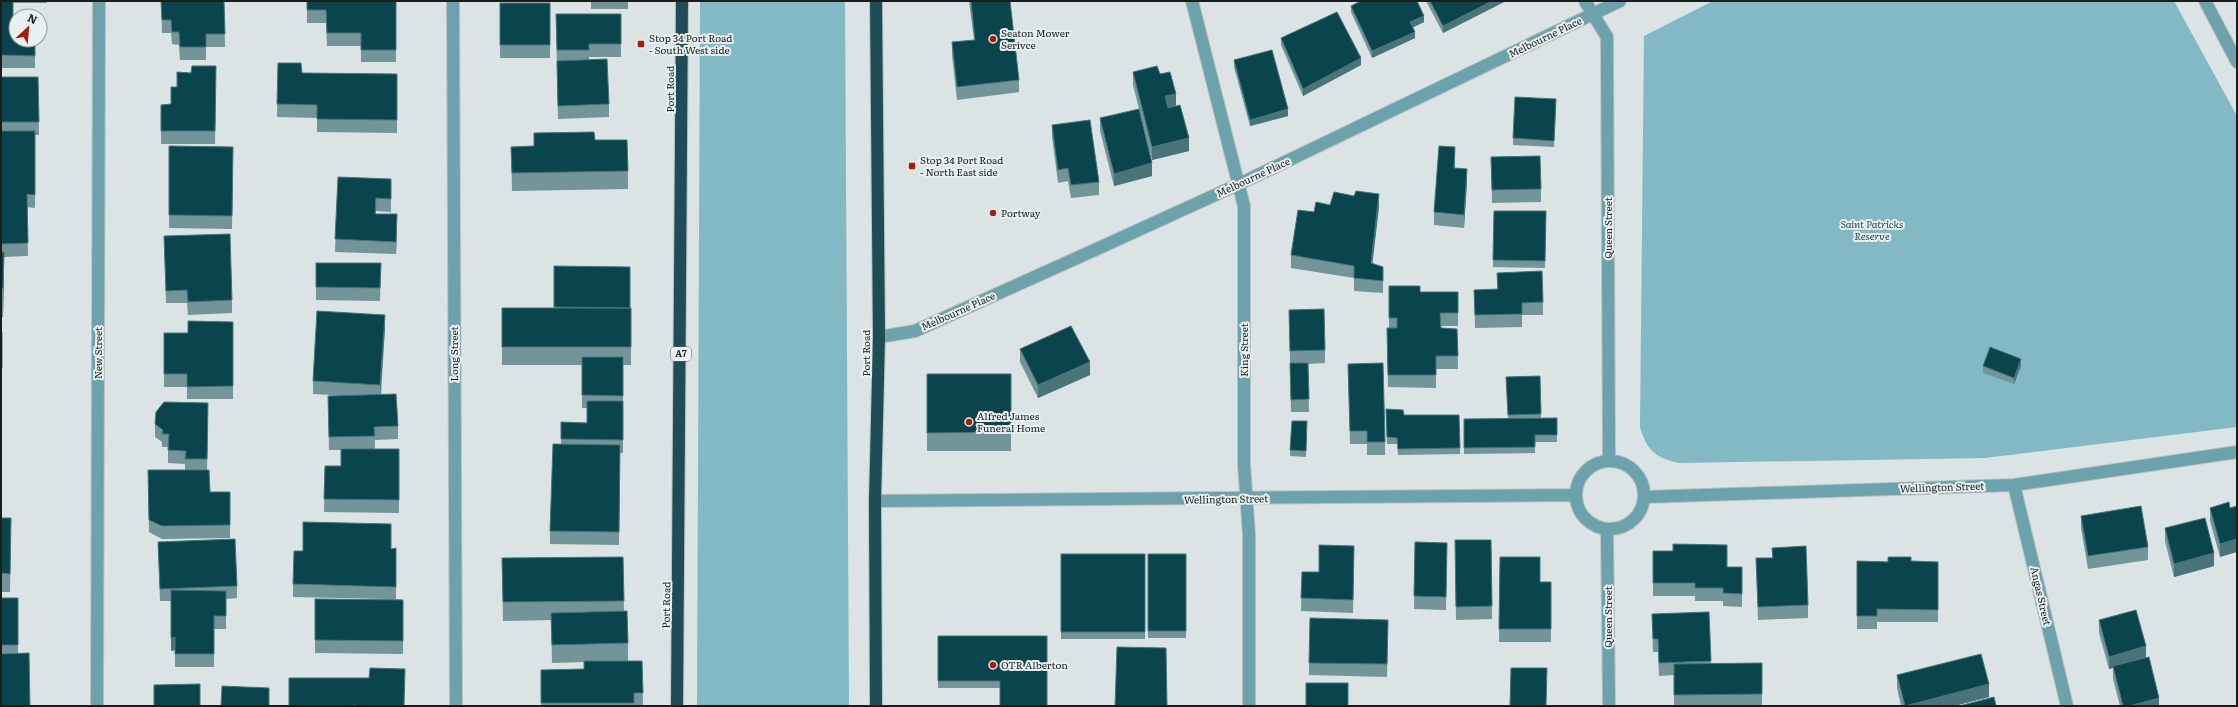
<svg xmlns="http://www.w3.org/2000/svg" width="2238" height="707" font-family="Literata,serif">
  <rect width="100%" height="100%" fill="#dce3e4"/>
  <path fill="#82b9c4" d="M700,1h145l4,705h-152z
    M1713,1h461l63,115v311l-252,31 -306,5c-24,-5 -32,-13 -39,-36l4,-391z"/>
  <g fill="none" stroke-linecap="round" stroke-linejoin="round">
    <g stroke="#b9bfc0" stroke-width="14">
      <path id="street" d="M453,1l3,705
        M1192,1l52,205v258l5,71v171
        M1585,1l22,36 2,424
        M2205,1l32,61
        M879,337l36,-6 184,-83 138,-63 383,-184
        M1576 495a34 34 0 1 1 68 0a34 34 0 1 1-68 0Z
        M2014,485l53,221
        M1644,497l370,-12 223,-33
        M875,501l701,-6
        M1607,529l2,177
        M97,706l2,-705"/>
    </g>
    <g stroke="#b9bfc0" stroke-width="14">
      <path id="highway" d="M677,706l5,-705
        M876,706l-1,-205 4,-164 -3,-336"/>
    </g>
    <use href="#street" stroke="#6ba2ac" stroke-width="12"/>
    <use href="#highway" stroke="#1e4d55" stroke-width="12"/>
  </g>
  <path fill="#739498" d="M1,1h46v2h-34v27l22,10v28h-34z
    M161,1h63l1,46h-19v13h-26l-1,-15 -7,-1 -1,-11h-9z
    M307,1h89v61h-35v-16h-34l-1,-23h-19z
    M499,1h48v1h-48z
    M591,1h37v8h-37z
    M969,1h41l9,79v12l-62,8 -5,-45v-13l22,-2z
    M1426,1h80l-63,32z
    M500,3h50v55h-50z
    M1351,6l73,16 -11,5 2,11 -43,20 -21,-46z
    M556,14h65v43h-32v3l20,44v13l-51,2 -1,-45z
    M1281,38l80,27 -58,31 -22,-51z
    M1234,60l54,56 -38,10 -16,-59z
    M278,63l24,10 95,1v59l-80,-1v-14l-40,-1z
    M216,66l-1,78h-54v-39l10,-1 6,-17 14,-14z
    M1133,72l27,2 16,32 13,45 -37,9 -19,-75z
    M1,77h37l1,58h-4v73l-8,-1 1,49 -24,1 -1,60h-2z
    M1556,106l-2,41 -41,-2v-7z
    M1100,118l52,58 -38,10 -14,-55z
    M1052,125l47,57v13l-28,3 -3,-17 -10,2 -6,-46z
    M595,140l33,31v18l-116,2 -1,-44 23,-1z
    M169,146l64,1 -1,82 -63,-1z
    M1491,157l50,32v13l-49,1z
    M1455,160v8l12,14 -3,46 -30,-3v-13z
    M338,177l53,15v20l-15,-1v3l21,13 -1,27 -61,-2z
    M1330,205l49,2 -7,57 11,16v13l-29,-2v-13l-63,-10v-13l23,-43z
    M1494,211h52l-1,57 -52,-1z
    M164,236l68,64v13l-44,2 -1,-12h-21z
    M316,263h65l-1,38 -64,-1z
    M554,266l76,42h1v57h-8v88h-3l-1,92 -69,-1v-13l11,-87v-22l26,1v-15h-5v-43h-80v-57h52z
    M1497,273l46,29v13h-21v12l-47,1 -1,-38 23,-1z
    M1389,286l31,6h38v34h-17v2l16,1 1,40h-22v19l-48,-1 -1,-59h2z
    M1289,310l36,40v13l-17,1 1,48h-18z
    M188,321l45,1v77h-46v-12h-23v-54h24z
    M385,328l-4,67 17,31v13l-23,1v9h-8h32v64l-75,-1 1,-46h16v-16h-12l-1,-54h20l-35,-2v-13z
    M1,332l1,28v36h-1z
    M1020,349l70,26 -52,23 -18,-36z
    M1348,364l37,78v13h-18v-11h-17z
    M1983,366h38l-7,18 -31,-11z
    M927,374h84v77h-84z
    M1540,376l1,42h16v24h-22v11l-71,1v-35h44l-2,-42z
    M1386,409l74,39v6l-62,1 -1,-11h-10z
    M208,416l-1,54 3,22 20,33v13l-68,1 -13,-7 -1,-62h37v-6l-17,-1v-16h-6v-5l-7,-5v-13z
    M1307,428l-1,29 -16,-1v-6z
    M2210,508h20l-10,49 -10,-36z
    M2081,516l67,31v13l-60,9 -7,-41z
    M1,518l10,18 -1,56h-9z
    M2165,528l49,38 -40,11 -9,-36z
    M1455,540h36l1,79 -36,1z
    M158,542l79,44v12l-11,1v30h-12v38h-39v-17l-4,1v-50h-11z
    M1415,542l32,1 -1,67 -32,-1z
    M1354,546l-1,67 -52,-2 1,-39h17z
    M396,548v51l7,1v54l-88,-1v-54h70l-92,-2v-13l98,-35z
    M1772,548l36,57v13l-50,2 -2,-62h16z
    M1653,551l74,16h15v40l-19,-1v-5h-28v-5h-42z
    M1061,554h84v85h-84z
    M1148,554h38v84h-38z
    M623,557l1,54 4,32v18h14l1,45h-102v-36l43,-1v-7l-32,1 -1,-43 -48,1 -1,-63z
    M1500,557l40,25h11v60h-52z
    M1857,561l81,1v60h-61v7h-20z
    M1,598h17v55l-17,53z
    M1709,612l2,52 51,-1v43h-88v-31l-15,1 -1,-24h-5l-1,-38z
    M1388,620l-1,57 -78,-2v-12z
    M2099,620l47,37 13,49h-39l-7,-27v-11l-4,1 -10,-36z
    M938,636h109l-47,52h-62z
    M1897,675l92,22 -35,9h-53l-4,-18z"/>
  <path fill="#49747a" d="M1492,1h14l-63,32v-7z
    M1424,16v6l-14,7v-7z
    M1415,32v6l-43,20v-7z
    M1361,58v7l-58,31v-7z
    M1176,94v12l-11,3v-13z
    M1288,109v7l-38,10v-6z
    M1189,138v13l-37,9v-13z
    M1455,147v13l-1,21v-13z
    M1152,163v13l-38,10v-12z
    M1467,169v13l-3,46v-13z
    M1379,194v13l-8,69v-13z
    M397,214v13l-1,27v-12z
    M4,252v29l-1,36v-29z
    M385,315v13l-5,70v-13z
    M2021,359v7l-7,18v-6z
    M1090,362v13l-52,23v-13z
    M2237,539v13l-17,5v-13z
    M2214,553v13l-40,11v-13z
    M175,637v13l-4,1v-13z
    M2146,646v13l-33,7v2l-4,1v-12z
    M1989,684v13l-35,9h-49z
    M2159,698v8h-30z"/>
  <path fill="#0a444d" stroke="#49747a" d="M1,1h12v29h3v10h19v16l-34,-1z
    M161,1h63l1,33h-19v13h-26l-1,-15h-7l-1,-12h-9z
    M307,1h89v49h-35v-17h-34l-1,-23h-19z
    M971,1h39l9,79 -62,7 -5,-45 23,-2z
    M1361,1h56l7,15 -14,6 5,10 -43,19 -21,-45z
    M1430,1h62l-49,25z
    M500,3h50v42h-50z
    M1337,12l24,46 -58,31 -22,-51z
    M556,14h65v30h-32v6h-32z
    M1272,50l16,59 -38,11 -16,-60z
    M607,59l2,45 -51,2 -1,-45z
    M278,63h23l1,10 95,1v46l-80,-1v-14l-40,-1z
    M192,66h24l-1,65h-54v-26l10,-1v-17h6v-15l14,1z
    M1157,66l3,8 10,-2 6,22 -11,2 3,12 12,-3 9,33 -37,9 -19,-75z
    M1,77h37l1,45h-38z
    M1515,97l41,2 -2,42 -41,-3z
    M1139,109l13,54 -38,11 -14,-56z
    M1090,120l9,62 -28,3 -3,-17 -10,2 -6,-45z
    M1,131h34v64l-8,-1 1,49 -27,1z
    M594,132l1,8h32l1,31 -116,2 -1,-26 23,-1v-13z
    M169,146l64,1 -1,69 -63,-1z
    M1439,146l16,1 -1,21 13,1 -3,46 -30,-3z
    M1540,156l1,33 -49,1 -1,-33z
    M338,177l53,2v20l-15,-1 -1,16h22l-1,28 -61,-3z
    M1356,191l23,3 -8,69 12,4v14l-29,-3v-12l-63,-11 7,-45 16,2 2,-10 14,3 4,-13 20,4z
    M1494,211h52l-1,50 -52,-1z
    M230,234l2,66 -44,2 -1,-12 -21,1 -2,-55z
    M1,252h3l-1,36h-2z
    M316,263h65l-1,25 -64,-1z
    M554,266l76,1v41l-76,-1z
    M1542,271l1,31 -21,1v11l-47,1 -1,-25 24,-1 -1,-16z
    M1389,286h31v6h38v21h-18l1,15 16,1 1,27h-22v19h-48l-1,-47h10v-10h-8z
    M502,308h129v39h-129z
    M1324,309l1,41 -35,1 -1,-41z
    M317,311l68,4 -5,70 -67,-4z
    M188,321l45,1v64l-46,1v-13h-23v-41h24z
    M1071,326l19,36 -52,23 -18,-36z
    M1,332h1v36h-1z
    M1990,347l31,12 -7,19 -31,-12z
    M582,357h41v39l-41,-1z
    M1290,363h18l1,36 -18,1z
    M1383,363l2,79h-18v-11h-17l-2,-67z
    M927,374h84v58l-84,1z
    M1540,376l1,38 -33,1 -2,-38z
    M396,394l2,32 -24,1 1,9 -46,1 -1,-41z
    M587,401h36v39l-62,-1v-17l26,1z
    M164,402l44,1 -1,56h-22l1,-8 -18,-1 1,-16h-7l1,-4 -8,-6 1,-12z
    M1386,409l17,1 1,5h55l1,33 -62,1 -1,-11 -10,-1z
    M1557,418v17h-22v12l-71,1v-29z
    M1292,421h15l-1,30 -16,-1z
    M553,444l67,1 -1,87 -69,-1z
    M341,449h58v51l-75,-1 1,-33h16z
    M148,470h61l1,22h20v33l-68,1 -13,-6z
    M2229,502l1,6 7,-2v33l-17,5 -10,-36z
    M2141,506l7,41 -60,9 -7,-40z
    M1,518h10l-1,56 -9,-1z
    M2205,518l9,35 -40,11 -9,-36z
    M303,522l88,2v25l5,-1v39l-103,-3 1,-33h9z
    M235,539l2,47 -77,3 -2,-47z
    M1455,540h36l1,66 -36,1z
    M1415,542l32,1 -1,54 -32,-1z
    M1673,544l54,1v22h15v27l-19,-1v-5h-28v-5h-42v-32h20z
    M1319,545l35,1 -1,54 -52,-2 1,-26h17z
    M1806,546l2,59 -50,2 -2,-49h17l-1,-10z
    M1061,554h84v78h-84z
    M1148,554h38v77h-38z
    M623,557l1,44 -121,1 -1,-44z
    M1500,557h40v25h11v47h-52z
    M1888,557h23v4l27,1v48l-61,-1v7h-20v-55l31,1z
    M171,590l55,1v25h-12v38h-39v-17l-4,1z
    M1,598h17v47h-17z
    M315,599l88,1v41l-88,-1z
    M2136,610l10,36 -37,11 -10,-37z
    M627,611l1,32 -76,2 -1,-32z
    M1709,612l2,49 -52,2 -1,-24h-5l-1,-25z
    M1310,618l78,2 -1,44 -78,-1z
    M938,636h109v70h-47v-25h-62z
    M1117,647l49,1 1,58h-52z
    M29,653l1,53h-29v-52z
    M1981,654l8,30 -84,22 -8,-31z
    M2149,657l10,41 -30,8h-6l-10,-40z
    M584,661h58l1,32h-9v10h-93v-33l43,-1z
    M1762,663v31l-88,1v-31z
    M370,668l35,1 -1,37h-48v-1l-12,1h-55v-28h80z
    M1511,668h36l-1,38h-36z
    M1306,683h42v23h-42z
    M200,684v22h-46v-21z
    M222,686l47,2v18h-48z
    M1994,697l2,9h-37z"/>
  <g fill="#ab1b0a" stroke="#e9f0f1" stroke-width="1.5">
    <circle cx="993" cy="39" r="4"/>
    <rect x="637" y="40" width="8" height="8" rx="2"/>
    <rect x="908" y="162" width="8" height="8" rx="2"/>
    <circle cx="993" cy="213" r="4"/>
    <circle cx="969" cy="422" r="4"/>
    <circle cx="993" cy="665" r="4"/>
  </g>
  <g text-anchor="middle" stroke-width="4" stroke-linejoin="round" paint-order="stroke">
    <rect fill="#e9f0f1" stroke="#585c5d" stroke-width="1" x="671" y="347" width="20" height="14" rx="3"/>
    <g font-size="9" font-weight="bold" fill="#1a1d1d">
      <text x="681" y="357">A7</text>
    </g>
    <g font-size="10" fill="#1a1d1d" stroke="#e9f0f1" text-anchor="start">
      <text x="1001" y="37">Seaton Mower<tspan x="1001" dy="12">Serivce</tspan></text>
      <text x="649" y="42">Stop 34 Port Road<tspan x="649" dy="12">- South West side</tspan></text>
      <text x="920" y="164">Stop 34 Port Road<tspan x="920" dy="12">- North East side</tspan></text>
      <text x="1001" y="217">Portway</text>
      <text x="977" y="420">Alfred James<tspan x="977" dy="12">Funeral Home</tspan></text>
      <text x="1001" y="669">OTR Alberton</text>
    </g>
    <g font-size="10" fill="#1a1d1d" stroke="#e9f0f1">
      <text transform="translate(1545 37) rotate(-26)" y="4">Melbourne Place</text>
      <text transform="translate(670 89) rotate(-90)" y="4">Port Road</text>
      <text transform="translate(1253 177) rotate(-25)" y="4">Melbourne Place</text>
      <text transform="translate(1608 228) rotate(-90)" y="4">Queen Street</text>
      <text transform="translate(958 311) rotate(-24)" y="4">Melbourne Place</text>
      <text transform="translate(1244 350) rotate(-90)" y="4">King Street</text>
      <text transform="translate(98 353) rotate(-90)" y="4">New Street</text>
      <text transform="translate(866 353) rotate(-90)" y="4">Port Road</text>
      <text transform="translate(454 354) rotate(-90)" y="4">Long Street</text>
      <text transform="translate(1942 487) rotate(-2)" y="4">Wellington Street</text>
      <text transform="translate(1226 499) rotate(-1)" y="4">Wellington Street</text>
      <text transform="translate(2041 596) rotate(77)" y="4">Angas Street</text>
      <text transform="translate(666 605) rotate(-89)" y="4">Port Road</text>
      <text transform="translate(1608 617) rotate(-90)" y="4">Queen Street</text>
    </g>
    <g font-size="10" font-style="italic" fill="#1c3d44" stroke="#e9f0f1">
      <text x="1872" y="228">Saint Patricks<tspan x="1872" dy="12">Reserve</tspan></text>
    </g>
  </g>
  <rect width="2238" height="707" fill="none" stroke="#1a1d1d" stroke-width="4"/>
  <g transform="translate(28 28) rotate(26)"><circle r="19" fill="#e9f0f1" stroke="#969c9c"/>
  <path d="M0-3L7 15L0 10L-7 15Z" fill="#ab1b0a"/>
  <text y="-6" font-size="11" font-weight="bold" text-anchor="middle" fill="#1a1d1d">N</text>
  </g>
</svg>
